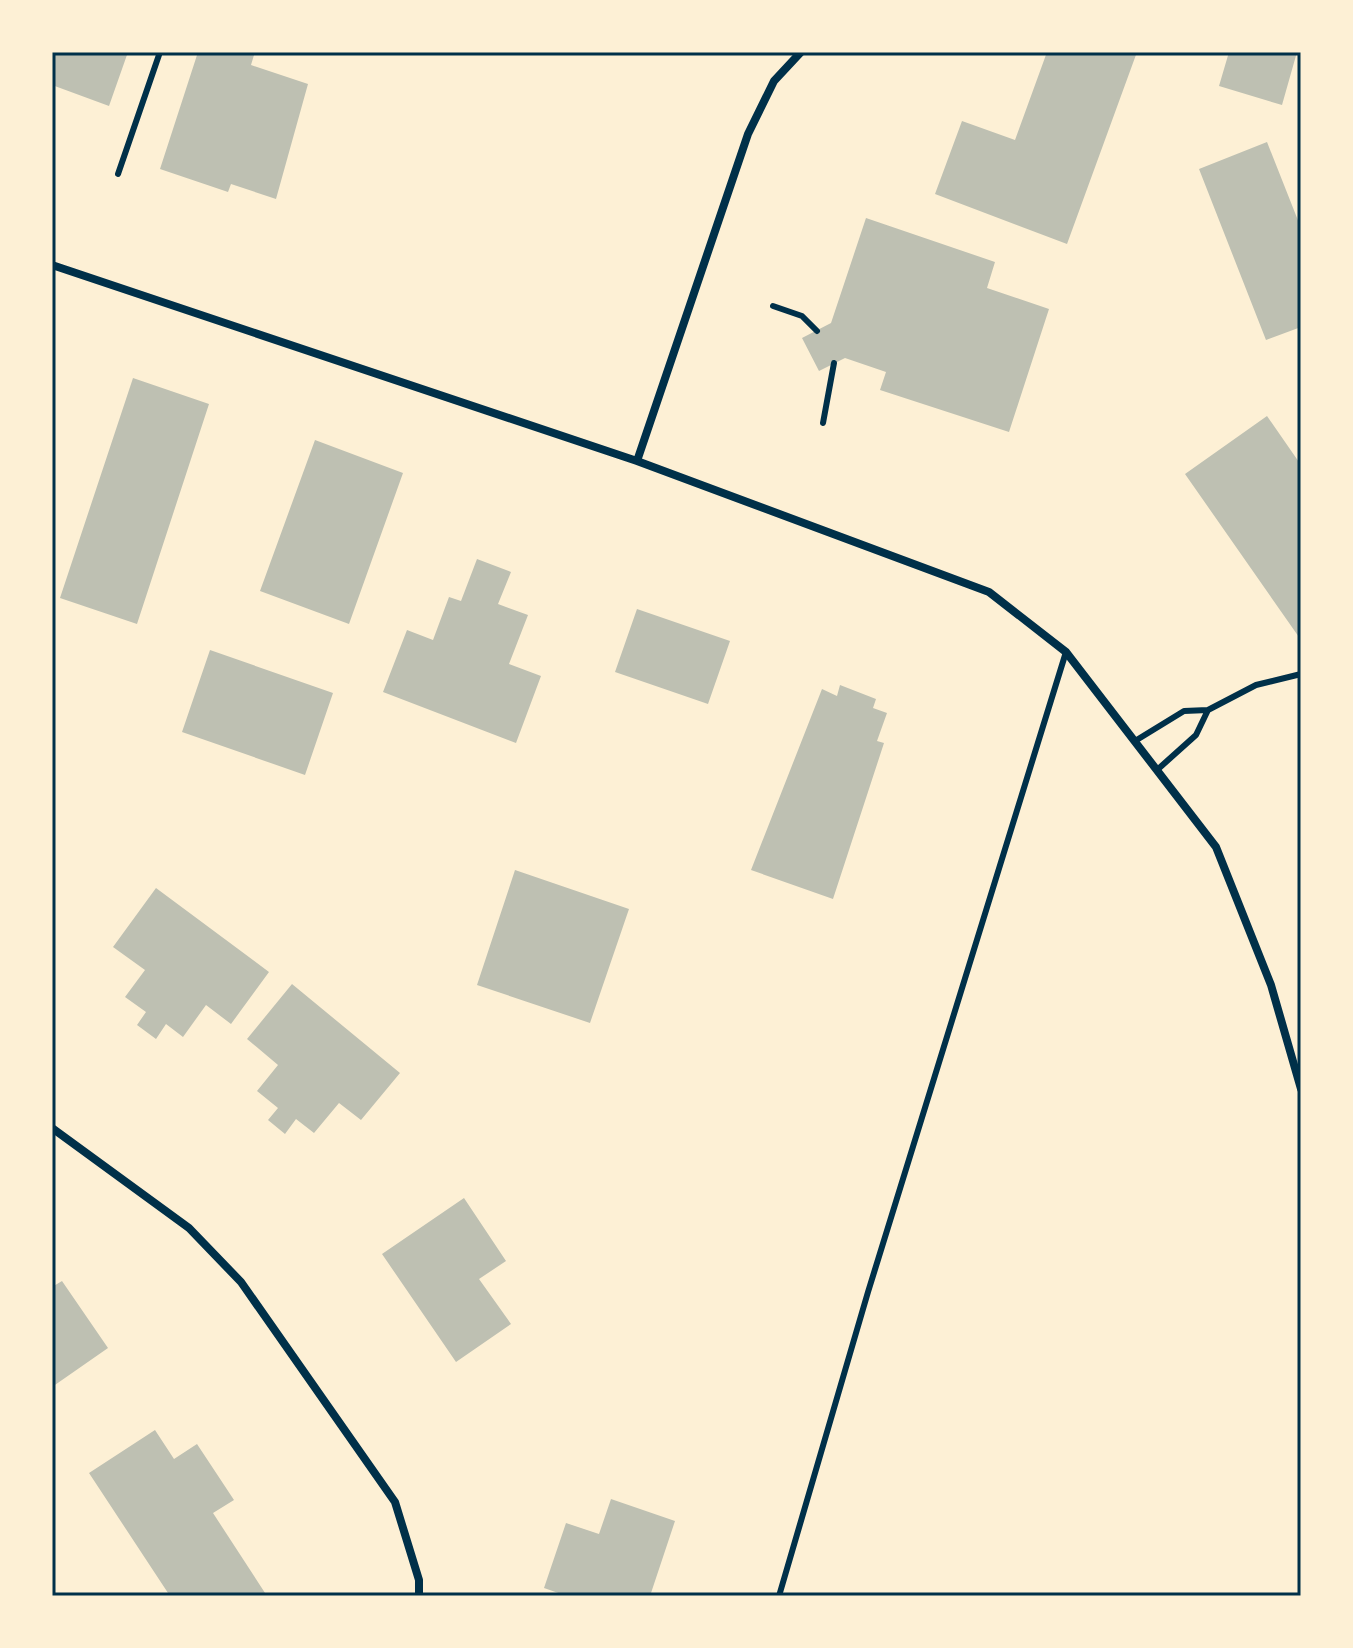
<svg xmlns="http://www.w3.org/2000/svg" width="1353" height="1648" font-family="'Work Sans',sans-serif">
  <rect width="100%" height="100%" fill="#fdf0d5"/>
  <path fill="#bec0b2" d="M52,52h76l-19,54 -57,-21z
    M198,52h10l8,3 1,-3h28l9,3 -3,10 57,19 -32,115 -45,-15 -3,8 -68,-23z
    M1047,52h90l-70,192 -132,-50 27,-73 53,19z
    M1229,52h68l-15,53 -63,-19z
    M1267,142l34,86v99l-35,13 -67,-171z
    M866,218l129,44 -8,26 62,21 -40,123 -129,-42 6,-18 -41,-14 -26,13 -17,-33 29,-15z
    M133,378l76,26 -72,220 -77,-26z
    M1267,416l34,49v175l-116,-166z
    M315,440l88,33 -54,151 -89,-33z
    M477,559l34,13 -13,32 30,11 -19,49 32,12 -25,67 -133,-51 24,-62 26,10 16,-43 12,4z
    M637,609l93,32 -22,63 -93,-32z
    M210,650l123,43 -28,82 -123,-43z
    M840,685l36,14 -3,9 14,5 -10,28 7,2 -51,156 -82,-29 71,-181 15,7z
    M515,870l114,39 -39,114 -113,-38z
    M156,888l113,84 -38,52 -25,-19 -23,32 -17,-13 -10,15 -19,-14 9,-13 -21,-15 20,-27 -32,-23z
    M292,984l108,89 -39,47 -22,-17 -25,30 -18,-14 -11,15 -17,-14 10,-12 -21,-17 21,-26 -31,-26z
    M464,1198l42,63 -27,18 32,45 -55,38 -74,-108z
    M62,1281l46,67 -56,39v-100z
    M155,1430l19,29 23,-15 37,56 -21,13 54,83h-97l-81,-123z
    M611,1499l64,22 -25,75h-83l-23,-8 22,-65 33,11z"/>
  <g fill="none" stroke-linecap="round" stroke-linejoin="round">
    <path stroke="#003049" stroke-width="6" d="M118,174l42,-122
      M773,306l29,10 15,15
      M823,423l11,-60
      M1208,710l48,-25 45,-11
      M1135,741l49,-30 24,-1 -12,25 -39,35
      M779,1596l89,-304 198,-640"/>
    <path stroke="#003049" stroke-width="8" d="M52,265l585,196 352,131 77,60 150,195 55,138 30,104
      M637,461l111,-327 26,-53 27,-29
      M52,1128l137,100 52,54 154,220 24,78v16"/>
  </g>
  <rect width="1353" height="1648" fill="none" stroke="#fdf0d5" stroke-width="108"/>
  <rect x="54" y="54" width="1245" height="1540" fill="none" stroke="#003049" stroke-width="3"/>
</svg>
